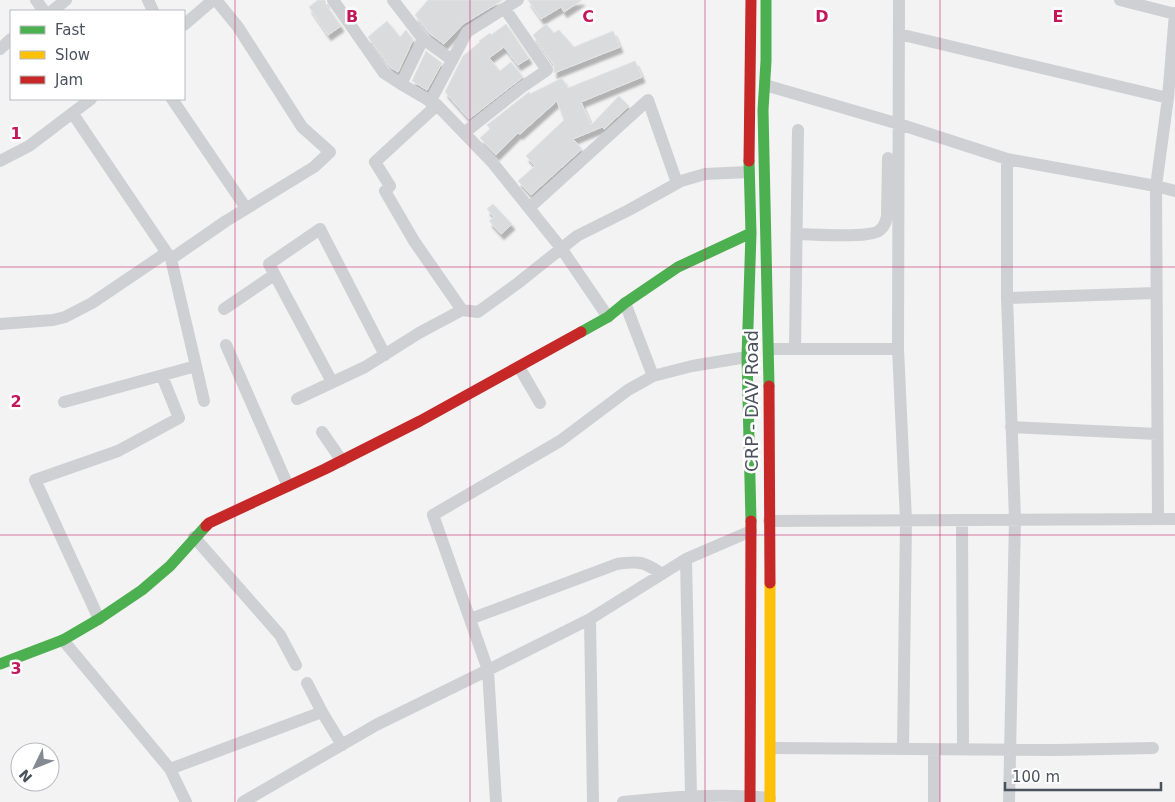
<svg xmlns="http://www.w3.org/2000/svg" width="1175" height="802" font-family="'DejaVu Sans',sans-serif">
  <defs>
    <filter id="shadow"><feDropShadow dx="3" dy="5.5" stdDeviation="1" flood-color="#0004"/></filter>
  </defs>
  <rect width="100%" height="100%" fill="#f3f3f3"/>
  <path fill="#dadbdd" stroke="#e4e4e5" filter="url(#shadow)" d="M318,0h7l1,5 15,21 -13,9 -19,-28z
    M428,0h75l-40,24 -19,20 -15,-11 -14,-18z
    M528,0h54l-18,12 -3,-5 -20,12z
    M387,21l13,16 6,-7 7,10 -15,32 -8,-5 -22,-30z
    M506,24l23,34 -11,7 -14,-18 -15,11 11,13 11,-9 12,15 -54,42 -24,-27 18,-36 17,-14 -1,-1 11,-8 1,2z
    M546,24l8,9 5,-3 15,17 39,-16 7,16 -66,26v-8l-21,-30z
    M426,51l16,12 -15,27 -15,-9z
    M635,61l7,16 -61,25 10,23 28,-29 10,10 -25,23 -2,-2 -29,12 9,10 -51,46 -13,-14 17,-15 -9,-10 38,-36 -7,-19 -37,33 -2,-1 -22,22 -16,-17 10,-9 -3,-4 42,-33 1,2 32,-16 6,10z
    M493,204l19,20 -11,10 -12,-13 5,-4 -7,-8z"/>
  <g fill="none" stroke-linecap="round" stroke-linejoin="round">
    <path stroke="#ced0d3" stroke-width="12" d="M36,0l8,11
      M148,0l5,11
      M333,0l51,73 17,11 36,21 55,57 69,86 47,69
      M393,0l30,39 -22,45
      M899,0l-1,349 8,171 -3,229
      M1120,0l55,14
      M52,11l14,-11
      M184,25l29,-25
      M899,34l269,64
      M423,39l29,21
      M0,49l11,-10
      M765,85l134,39 108,35 149,27 19,5
      M172,99l74,109
      M430,102l37,-70 51,-32
      M437,105l-62,57 15,24 -5,5 29,50 48,69
      M464,133l58,-46 25,-17 -42,-61
      M1007,159v139l8,221 -6,283
      M0,161l29,-15 62,-47
      M529,208l119,-108 29,83
      M797,234c15,0 73,5 83,-4 5,-4 6,-9 7,-14l1,-58
      M171,259l55,-38 88,-54 16,-15 -28,-25 -64,-100 -22,-27
      M1007,298l149,-5
      M625,303l28,73
      M224,309l50,-34
      M0,324l53,-4 12,-3 27,-14 74,-50
      M226,345l62,141
      M769,349h129
      M795,349l3,-219
      M196,366l8,35
      M519,367l21,36
      M332,382l-63,-118 51,-35 65,126
      M297,399l68,-32 54,-34 43,-23 16,2 40,-29 59,-47 52,-26 52,-29 24,-7 44,-2
      M64,402l132,-36 -25,-107 -98,-145
      M1011,427l146,7
      M322,432l20,29
      M1158,519l-2,-333 12,-88 7,-85
      M962,520l1,229
      M769,521l406,-2
      M194,537l86,98 16,30
      M686,559l5,237
      M99,619l-64,-139 83,-29 61,-33 -17,-42
      M470,619l147,-55c22,-3 26,-3 45,10
      M590,619l96,-60 65,-28
      M63,640l107,129 16,33
      M307,683l15,29 20,33
      M771,748l285,2 97,-2
      M934,749v53
      M170,769l152,-57
      M243,802l133,-77 112,-55 -55,-155 127,-74 68,-51 25,-14 39,-10 55,-9
      M496,802l-8,-132 102,-51 3,183
      M623,802c49,-5 98,-9 147,-4"/>
    <path stroke="#4caf50" stroke-width="11" d="M766,0v61l-3,49 6,276
      M749,161l2,72 -4,124 4,164
      M581,332l27,-15 17,-14 53,-36 73,-34
      M0,664l63,-24 36,-21 43,-29 28,-24 36,-40"/>
    <path stroke="#ffc107" stroke-width="11" d="M770,583v219"/>
    <path stroke="#c62828" stroke-width="11" d="M749,161l2,-161
      M769,386l1,197
      M206,526l3,-3 116,-54 95,-48 161,-89
      M750,802l1,-281"/>
  </g>
  <path fill="none" stroke="#c2185b" stroke-width="1" stroke-opacity="0.55" d="M235,0v802M470,0v802M705,0v802M940,0v802M0,267h1175M0,535h1175"/>
  <g text-anchor="middle" stroke-width="5" stroke-linejoin="round" paint-order="stroke">
    <g font-size="18" fill="#4a525e" stroke="#fff">
      <text transform="translate(752 401) rotate(-90)" y="6">CRP - DAV Road</text>
    </g>
  </g>
  <g font-size="16" text-anchor="middle" font-weight="bold" fill="#c2185b" stroke="#fff" stroke-width="5" stroke-linejoin="round" paint-order="stroke">
    <text x="352" y="22">B</text>
    <text x="588" y="22">C</text>
    <text x="822" y="22">D</text>
    <text x="1058" y="22">E</text>
    <text x="16" y="139">1</text>
    <text x="16" y="407">2</text>
    <text x="16" y="674">3</text>
  </g>
  <rect x="10" y="10" width="175" height="90" fill="#ffffff" stroke="#b7babf"/>
  <rect x="20" y="26" width="25" height="8" fill="#4caf50" stroke="#b7babf"/>
  <text x="55" y="35" font-size="15" fill="#4a525e">Fast</text>
  <rect x="20" y="51" width="25" height="8" fill="#ffc107" stroke="#b7babf"/>
  <text x="55" y="60" font-size="15" fill="#4a525e">Slow</text>
  <rect x="20" y="76" width="25" height="8" fill="#c62828" stroke="#b7babf"/>
  <text x="55" y="85" font-size="15" fill="#4a525e">Jam</text>
  <g transform="translate(35 767) rotate(227)"><circle r="24" fill="#ffffff" stroke="#b7babf"/>
  <path d="M0-4L9 19L0 12L-9 19Z" fill="#858a92"/>
  <text y="-8" font-size="14" font-weight="bold" text-anchor="middle" fill="#4a525e">N</text>
  </g>
  <path d="M1005 782v8h156v-8" fill="none" stroke="#4a525e" stroke-width="2.5"/>
  <text x="1012" y="782" font-size="15" fill="#4a525e" stroke="#ffffff" stroke-width="4" paint-order="stroke">100 m</text>
</svg>
